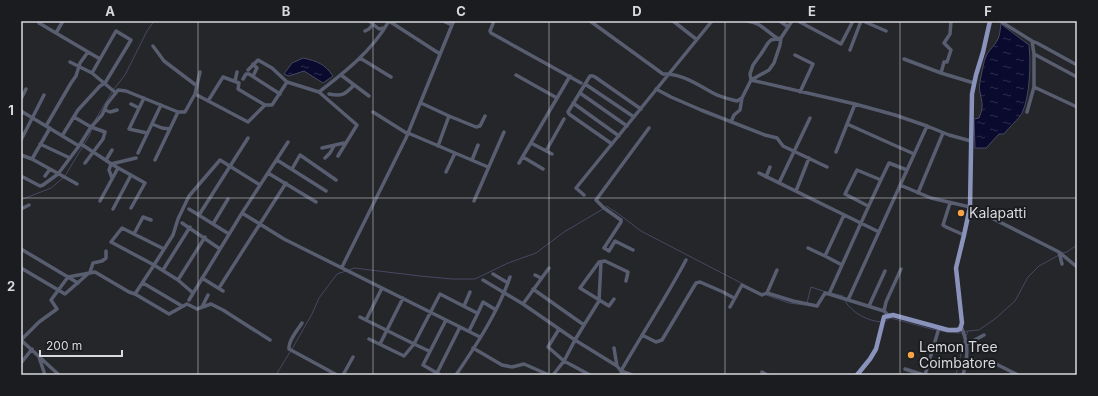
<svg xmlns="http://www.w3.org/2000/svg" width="1098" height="396" font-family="Inter,sans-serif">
  <defs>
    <pattern id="water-ripples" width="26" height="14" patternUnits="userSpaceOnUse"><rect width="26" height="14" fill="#090a2e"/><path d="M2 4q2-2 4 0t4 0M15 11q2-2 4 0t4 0" fill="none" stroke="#2c2d4c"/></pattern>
  </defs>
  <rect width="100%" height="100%" fill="#24262a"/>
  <path fill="url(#water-ripples)" stroke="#474862" d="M1001,24l28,21c2,17 1,52 -7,68 -3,6 -13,14 -18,21h-5l-13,14h-11l-1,-29 5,-1c8,-17 -2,-22 1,-37 2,-8 3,-19 7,-27 3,-5 9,-10 11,-15 2,-4 2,-10 3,-15z
    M303,58c14,3 22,6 30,18l-10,7 -19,-12 -15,5 -5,-2 8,-11z"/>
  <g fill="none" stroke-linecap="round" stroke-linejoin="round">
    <path stroke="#474862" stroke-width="1" d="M114,89l11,-14 22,-44 7,-10
      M95,120l17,-28
      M65,176l24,-40 3,-7
      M21,201l2,-2 28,-11 12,-10
      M606,206l10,6 25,19 102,53
      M1062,253l5,-1 10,-7
      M349,270l5,-2 66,8 32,3h23l33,-16 28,-10 28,-21 39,-23
      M831,293l12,3
      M766,295l23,8 16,2
      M845,301c7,12 23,20 36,21
      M807,303l4,-16 15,5
      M884,322l6,-4c23,5 47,15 71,15
      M964,332l4,-1
      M966,336l2,-5 11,-1 17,-12 19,-17 13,-24 11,-11 20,-11
      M292,349l20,-35 7,-16 18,-24 9,-3
      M276,375l14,-23
      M956,375l8,-34"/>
    <path stroke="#585d70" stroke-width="3.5" d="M38,21l1,2 61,36
      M369,21l10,8 5,-1
      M443,21l9,4 2,-4
      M494,21l-4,10 1,2 90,50
      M590,21l73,53c18,-1 35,11 50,19 7,4 16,6 24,8l5,-3
      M673,21l23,18
      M747,21c14,2 18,9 30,17
      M780,21l8,6
      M798,21l43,23 12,-23
      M863,21l23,10
      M951,21l-1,13 -6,9 7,7 -4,12h-3l-3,11 33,10
      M1000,21l32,20 5,2 40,22
      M365,31l4,-2 4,-5
      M56,33l7,-12
      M781,38l-10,2 -3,3 -7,11 -8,11 -3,9 1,6 104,24
      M153,46l11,15 33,25
      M850,50l11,-29
      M1034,54l43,23
      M795,55l18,9 -13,28
      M360,58l31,19
      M904,59l37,14
      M70,62l22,11 24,20
      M248,70l10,-10 14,8 15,14
      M341,75l28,21
      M516,75l41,23
      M253,76l4,-8 -4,-4
      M243,79l3,-5h3l31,20
      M235,81l2,-9
      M585,84l49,33
      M1034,87l43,20
      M656,89l15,8 30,13 64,25 12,3 6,8 44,21
      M319,92l38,33 -19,31
      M580,93l47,33
      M195,94l53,28 17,-17h7l15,-23 32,10c26,-20 53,-41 70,-71l51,33
      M329,94c14,3 16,0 25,-9
      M144,98l-15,31 18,4
      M21,99l5,-10
      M208,101l15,-24 16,6 -1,6 27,16
      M421,103l28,13 -11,30
      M573,103l46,33
      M131,104l8,4
      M105,110l5,2 7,-2
      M21,111l58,35 12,-19 11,-12 5,-11 11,-14 8,1 52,21h7l10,-18 5,-22
      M373,112l35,22
      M1027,112l7,-25v-33l-2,-13
      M449,116l27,11 4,-1 5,-10
      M74,117l17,10 14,5 -2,7 -18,24
      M731,122l3,-7 6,-5 2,-12 9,-18 18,-10 5,-7 6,-18 1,-7 11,-17
      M152,124l10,4 8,1
      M847,124l67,30
      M46,126l25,-43 5,-7 4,-13 8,-11
      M408,133l80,34
      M62,136l16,-26 22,-24 5,-3 26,-43 -15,-9 -24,42
      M21,140l23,-45
      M531,143l21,11
      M40,144l30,14
      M81,144l32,21 32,18 -14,25
      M612,144l-43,-30 -1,-2 22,-36h3l2,1 46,32
      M322,148l22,-5
      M546,151l18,-32
      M836,152l19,-48 40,11 32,11
      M138,153l23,-48
      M21,155l11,4 45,25
      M523,157l20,12
      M325,158l5,-5 4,-7
      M32,159l18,-31
      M106,160l6,-10
      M155,160l23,-48
      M277,160l49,31
      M472,160l6,-15
      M519,163l51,-87
      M292,169l8,-14 36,25
      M446,172l9,-19
      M268,173l48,29
      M759,173l120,59
      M21,176l19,10 3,-1 15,-11 21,-28
      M45,176l5,-7
      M766,177l4,-10
      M112,178l-3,-8 2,-6 25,-6
      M779,183l31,-65
      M900,185l31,13 39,9 89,45 18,15
      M796,191l13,-33
      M918,193l25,-60
      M584,195l-8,-7 136,-167
      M100,201l18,-33
      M474,201l30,-69
      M950,203l-7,22 3,2 18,8
      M868,206l-23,-12 12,-24 24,10
      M21,209l8,-4
      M113,209l18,-34
      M189,209l40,25
      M242,213l42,26 196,98
      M199,215l49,-77
      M182,223l38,26
      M213,224l15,-25
      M134,234l9,-17 8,3
      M808,248l17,8
      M21,249l57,34
      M633,250l-18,-9 -6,10 -5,-3 17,-26v-2l-17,-12 -8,-8 53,-72
      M1059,252l3,12
      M842,265l-17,-9 19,-41
      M342,267l64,-129 46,-113
      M21,268l44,26 25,-22 3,-9 9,-2 4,-3v-7
      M163,270l27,-43
      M493,274l15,9
      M535,275l6,3
      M202,278l21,13
      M178,280l27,-43
      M483,280l40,24 52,36 -11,21 26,14
      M143,283l39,23
      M219,288l67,-105
      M533,289l51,36 -9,15 42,26 4,5 11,4
      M193,293l-15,-13 -24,-15 19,-30 5,-16 11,-23 31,-36 40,25
      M767,293l10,-23
      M135,294l19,-29 -43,-23 11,-14 42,21
      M829,294c20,-44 39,-88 60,-131l18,7
      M614,299l-5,7 -29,-18 19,-26 6,-1 23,11 -2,9
      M189,300l53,-87 46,-71
      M848,300l79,-174 22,9 22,6
      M523,304l26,-36
      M464,306l6,-14
      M869,306l16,-35
      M202,307l6,-12
      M730,307l12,-22 20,10 5,-2 26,8 24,5 8,-13 4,1 55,17 4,4
      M884,311l2,-9 15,-33
      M477,315l6,-13 13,8
      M360,317l54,27 -10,12 -35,-17
      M366,320l16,-32
      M302,323c-5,8 -14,18 -13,26l48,26
      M584,325l15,-24 2,-39
      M961,326c8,19 7,30 2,49
      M642,335l14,7 6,-2 34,-57 4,-1 23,10 11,6
      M21,340l18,-18 18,-13 -6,-9 17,-23 27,-5 34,20 6,2 34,20 18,-10 10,5 14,-5 12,6 47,30
      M21,340l38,35
      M380,344l23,-46
      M967,344l17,-9
      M473,348l29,17 10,2 12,-3 25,11
      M614,348l3,18
      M429,351l-15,-7 26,-50 37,19v2l-8,16
      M39,357l6,18
      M967,360l23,1 28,14
      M21,363l11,-14
      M905,369l19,6
      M762,372l5,3
      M437,373l-14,-8 23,-45
      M343,375l10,-18
      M440,375l-3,-2 23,-46
      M456,375c21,-31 42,-63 54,-98
      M553,375l11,-14 -16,-14 11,-18
      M622,375l-1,-4c21,-37 45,-73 65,-111
      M925,375l14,-47"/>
    <path stroke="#8a93bb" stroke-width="4.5" d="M857,375l13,-16 6,-10 8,-32 9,-2 55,15h9l3,-1 2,-6 -6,-55 8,-33 6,-28 2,-113 4,-19 7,-23 7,-31"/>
  </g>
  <path fill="none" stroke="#d8d9dc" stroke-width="1" stroke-opacity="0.55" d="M198,21v354M373,21v354M549,21v354M725,21v354M900,21v354M21,198h1056"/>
  <g fill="#f6a247" stroke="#1b1c20" stroke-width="1.5">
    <circle cx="961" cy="213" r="4"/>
    <circle cx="911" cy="355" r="4"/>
  </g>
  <g text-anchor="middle" stroke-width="4" stroke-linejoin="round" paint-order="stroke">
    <g font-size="14" fill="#d8d9dc" stroke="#1b1c20" text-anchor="start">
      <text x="969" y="218">Kalapatti</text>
      <text x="919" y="352">Lemon Tree<tspan x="919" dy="16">Coimbatore</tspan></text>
    </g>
  </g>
  <rect width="1098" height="396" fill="none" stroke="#1b1c20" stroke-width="44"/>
  <path d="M40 350v6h82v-6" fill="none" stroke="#d8d9dc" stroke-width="2"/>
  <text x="46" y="350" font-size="12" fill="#d8d9dc" stroke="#1b1c20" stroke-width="3" paint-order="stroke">200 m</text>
  <rect x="22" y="22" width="1054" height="352" fill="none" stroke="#d8d9dc" stroke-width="1.5"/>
  <g font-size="13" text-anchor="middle" font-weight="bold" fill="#d8d9dc">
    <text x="110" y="16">A</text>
    <text x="286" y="16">B</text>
    <text x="461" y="16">C</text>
    <text x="637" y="16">D</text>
    <text x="812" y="16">E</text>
    <text x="988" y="16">F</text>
    <text x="11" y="115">1</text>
    <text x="11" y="291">2</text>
  </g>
</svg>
